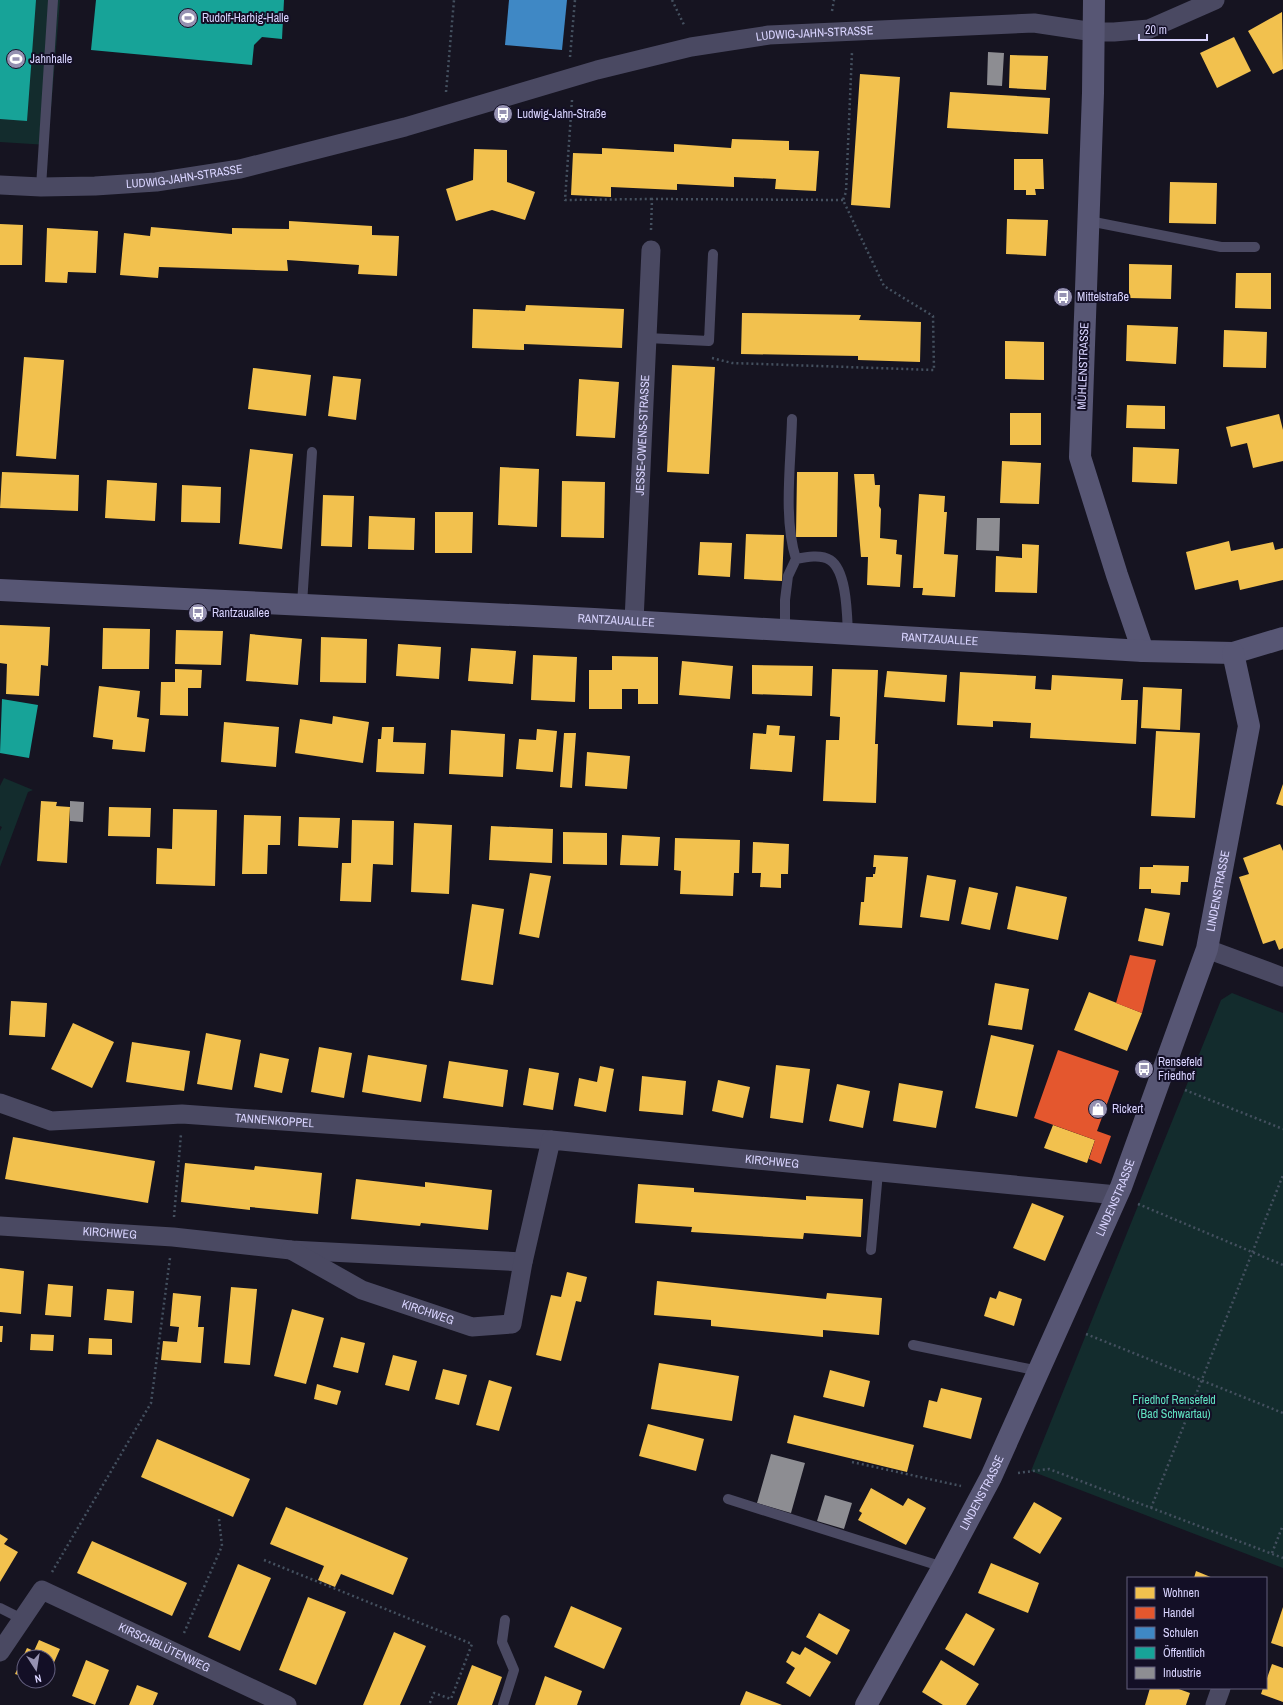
<svg xmlns="http://www.w3.org/2000/svg" width="1283" height="1705" font-family="'Archivo Narrow',sans-serif">
  <rect width="100%" height="100%" fill="#161421"/>
  <path fill="#132c2d" d="M0,0h60l-12,145 -48,-3z
    M4,778l29,12 -5,2 -28,75v-36l2,-4 -2,-1v-40z
    M1232,993l51,20v555l-252,-97 190,-471z"/>
  <path fill="#f2c14e" d="M1282,12l1,57 -10,5 -25,-43z
    M1234,37l17,34 -34,17 -17,-35z
    M1010,55l38,1 -2,34 -37,-2z
    M860,74l40,3 -10,131 -39,-3z
    M950,92l100,6 -2,36 -101,-6z
    M732,139l57,2v9l30,1 -3,40 -41,-2 1,-10 -42,-2v10l-57,-3v6l-66,-3v10l-40,-2 2,-42 29,1v-6l72,4v-8l57,4z
    M474,149l33,1v32l28,10 -10,28 -33,-10 -36,11 -10,-32 27,-9z
    M1014,159h29l1,30h-9l1,6h-10v-5h-12z
    M1170,182l47,1 -1,41 -47,-1z
    M1007,219l41,1 -2,36 -40,-2z
    M289,221l83,5v9l27,1 -2,40 -39,-2 1,-9 -72,-5 1,11 -129,-4 -1,11 -38,-3 4,-42 26,3 1,-9 81,7v-6l57,1z
    M0,224l23,1 -1,40h-22z
    M47,228l51,3 -2,42 -28,-1 -1,11 -22,-1z
    M1129,264l43,1 -1,34 -42,-1z
    M1236,273h35v36l-36,-1z
    M526,305l98,4 -2,39 -98,-4v6l-52,-2 1,-39 52,2z
    M742,313l119,2 -2,5 62,2 -1,40 -62,-2v-4l-117,-2z
    M1127,325l51,2 -2,37 -50,-3z
    M1224,330l43,2 -1,36 -43,-1z
    M1005,341l39,1v38l-39,-1z
    M24,357l40,3 -8,99 -40,-3z
    M672,365l43,2 -6,107 -42,-2z
    M253,368l58,7 -5,41 -58,-7z
    M333,376l28,3 -5,41 -28,-4z
    M579,379l40,3 -4,56 -39,-2z
    M1127,405l38,1v23l-39,-1z
    M1010,413h31v32h-31z
    M1279,414l4,16v31l-30,7 -6,-25 -16,4 -5,-20z
    M1133,447l46,2 -2,35 -45,-2z
    M250,449l43,5 -11,95 -43,-5z
    M1002,461l39,2 -2,41 -39,-1z
    M500,467l39,2 -2,58 -39,-2z
    M2,472l77,3 -1,36 -78,-3z
    M797,472h41l-1,65h-41z
    M854,474h20l1,11h5l-1,21 2,3 -1,29 17,2 -1,14 6,1 -2,32 -33,-2 1,-28h-7z
    M107,480l50,3 -2,38 -50,-3z
    M562,481l43,1 -1,56 -43,-1z
    M182,485l39,2 -1,36 -39,-1z
    M919,494l26,2 -1,16h3l-3,42 14,1 -3,42 -33,-2 1,-7h-10z
    M323,495l31,1 -2,51 -31,-1z
    M435,512h38l-1,41h-37z
    M369,516l46,2 -1,32 -46,-1z
    M746,534l38,1 -2,46 -38,-2z
    M1229,541l2,10 42,-9 2,8 8,-2v32l-43,10 -2,-10 -43,10 -9,-38z
    M700,542l32,1 -2,34 -32,-2z
    M1022,544l17,1 -2,48 -42,-1 1,-36 26,2z
    M0,625l50,2 -2,39 -7,-1 -2,31 -33,-2 1,-30 -7,-1z
    M103,628l47,1 -1,40h-47z
    M176,630l47,1 -2,34 -46,-1z
    M250,634l52,5 -4,46 -52,-4z
    M321,637l46,2 -1,44 -46,-1z
    M398,644l43,3 -2,32 -43,-3z
    M471,648l45,3 -3,33 -45,-3z
    M533,655l44,2 -2,45 -44,-2z
    M612,656l46,1v47h-20v-15h-16v20h-33v-39h23z
    M682,661l51,5 -3,33 -51,-4z
    M752,665l61,1 -1,30 -60,-2z
    M175,669l27,1 -1,18h-13v28l-28,-1 1,-33h14z
    M832,669l46,1 -3,74h3l-2,59 -53,-2 3,-61h13l1,-23 -10,-1z
    M887,671l60,4 -2,27 -61,-5z
    M960,672l76,4 -1,13 16,1 1,-15 71,4 -2,21h17l-2,44 -106,-6 1,-15 -38,-2v6l-36,-2z
    M99,686l41,5 -3,26 12,2 -4,33 -33,-3 1,-9 -20,-3z
    M1143,687l39,2 -2,41 -39,-2z
    M333,716l36,6 -6,41 -68,-10 5,-34 32,5z
    M224,722l55,5 -3,40 -55,-5z
    M767,725l13,1 -1,9 16,1 -3,36 -42,-3 3,-36 13,1z
    M382,727h12l-1,15 33,1 -2,31 -48,-2 2,-33h3z
    M537,729l20,2 -4,41 -37,-3 3,-30 17,1z
    M451,730l54,4 -2,43 -54,-3z
    M1156,731l44,2 -5,85 -44,-2z
    M564,733h12l-4,55 -12,-1z
    M587,752l43,4 -3,33 -42,-3z
    M1283,784v22l-7,-2z
    M41,801l16,1 -1,4 14,1 -3,56 -30,-2z
    M109,807l42,1 -1,29 -42,-1z
    M173,809l44,1 -2,76 -59,-2 1,-36 15,1z
    M244,815l37,1 -1,29h-12l-1,29h-25z
    M299,817l41,1 -2,30 -40,-2z
    M352,820l42,1 -1,44 -20,-1 -2,38 -31,-1 2,-38h9z
    M414,823l38,2 -3,69 -38,-2z
    M491,826l62,3 -1,34 -63,-3z
    M563,832l44,1v32l-44,-1z
    M622,835l38,2 -2,29 -38,-1z
    M675,838l65,2 -1,33h-5l-1,23 -53,-2 1,-23 -7,-1z
    M753,842l36,2 -1,30h-7v14l-21,-1 1,-14h-9z
    M1280,844l3,7v97l-4,2 -4,-10 -12,4 -24,-67 10,-3 -6,-16z
    M874,855l34,2 -6,71 -43,-3 2,-23h3l2,-25h7v-3h2l1,-7h-3z
    M1153,865l36,1 -1,16h-7l-1,13 -29,-2v-4h-12l1,-22h13z
    M530,873l21,3 -12,62 -20,-4z
    M927,875l29,5 -7,41 -29,-4z
    M1016,886l51,11 -9,43 -51,-11z
    M969,887l29,6 -8,37 -29,-6z
    M472,904l32,5 -11,76 -32,-5z
    M1145,908l25,5 -7,33 -25,-5z
    M995,983l34,6 -7,41 -34,-5z
    M1089,992l53,21 -15,38 -53,-21z
    M11,1001l36,2 -2,34 -36,-2z
    M73,1023l41,19 -22,46 -41,-19z
    M206,1033l35,7 -9,50 -35,-6z
    M991,1035l43,10 -17,72 -42,-9z
    M132,1042l58,9 -6,40 -58,-9z
    M319,1047l33,6 -8,45 -33,-6z
    M260,1053l29,6 -7,34 -28,-6z
    M368,1055l59,10 -6,37 -59,-10z
    M449,1061l59,9 -5,37 -60,-9z
    M776,1065l34,4 -7,54 -33,-5z
    M600,1066l14,3 -8,43 -32,-6 5,-28 18,4z
    M529,1068l30,5 -6,37 -30,-5z
    M642,1076l44,5 -3,34 -44,-4z
    M718,1080l32,7 -7,31 -31,-7z
    M899,1083l44,8 -7,37 -43,-7z
    M837,1084l33,7 -7,37 -34,-7z
    M1053,1125l42,15 -8,23 -43,-15z
    M13,1137l142,24 -7,42 -143,-24z
    M185,1163l69,7 1,-4 67,7 -4,41 -68,-7v3l-69,-8z
    M356,1179l69,8v-5l67,8 -4,40 -67,-7 -1,3 -69,-7z
    M638,1184l56,4v4l112,8v-4l57,3 -2,38 -57,-4 -1,6 -112,-7 1,-5 -57,-4z
    M1032,1203l32,13 -19,45 -32,-13z
    M0,1268l24,3 -3,43 -21,-2z
    M567,1272l20,5 -6,25 -5,-1 -15,60 -25,-6 15,-60 10,2z
    M657,1281l169,18 1,-6 55,5 -3,37 -56,-5v7l-112,-11v-6l-57,-5z
    M48,1284l25,2 -2,31 -26,-2z
    M231,1287l26,2 -7,76 -26,-2z
    M107,1289l27,2 -2,32 -28,-3z
    M999,1291l23,8 -8,27 -30,-10 6,-19 6,2z
    M173,1293l28,3 -3,31h6l-3,36 -40,-3 2,-19 14,1 2,-15 -9,-1z
    M292,1309l32,9 -18,66 -32,-8z
    M0,1326h3l-1,16h-2z
    M31,1334l23,1 -1,16 -23,-1z
    M341,1337l24,6 -7,30 -25,-6z
    M89,1338l23,1v16l-24,-1z
    M393,1355l24,6 -8,30 -24,-6z
    M659,1363l80,13 -7,45 -81,-12z
    M443,1369l24,6 -8,30 -24,-6z
    M830,1370l40,11 -6,26 -41,-10z
    M489,1380l23,7 -13,44 -23,-6z
    M317,1384l24,7 -4,14 -23,-6z
    M941,1388l41,10 -11,41 -48,-12 6,-27 8,2z
    M794,1415l120,30 -7,27 -120,-29z
    M648,1424l56,15 -8,32 -57,-15z
    M157,1439l93,40 -17,38 -92,-40z
    M871,1488l32,18 5,-8 18,10 -20,37 -48,-25 4,-7 -3,-2z
    M1034,1502l28,16 -22,36 -27,-16z
    M286,1507l122,51 -15,37 -52,-21 -6,13 -17,-7 6,-14 -54,-22z
    M0,1534l8,5 -4,5 14,8 -18,30z
    M92,1541l95,42 -15,33 -95,-43z
    M991,1563l48,20 -11,30 -50,-20z
    M238,1564l33,14 -31,73 -32,-14z
    M1196,1571l17,7h-19z
    M308,1597l38,15 -30,73 -37,-15z
    M571,1606l51,22 -18,41 -50,-22z
    M1283,1607v40l-12,-4z
    M819,1613l31,17 -13,25 -31,-18z
    M966,1613l29,16 -21,37 -29,-17z
    M394,1632l32,14 -26,59h-37z
    M39,1640l21,9 -12,27v-19h-24v20l-9,-3 12,-26 7,3z
    M805,1647l26,15 -21,35 -24,-14 9,-15 -9,-6 6,-11 8,4z
    M86,1660l23,10 -14,35 -23,-9z
    M941,1660l38,24 -13,21h-23l-21,-13z
    M1272,1664l11,4v34l-22,-8 2,-6h3v-7z
    M472,1665l30,12 -10,28h-35z
    M545,1676l37,15 -5,14h-42z
    M32,1681h14l-3,5z
    M137,1685l21,8 -5,12h-24z
    M1150,1688h26l14,5 -4,12h-41z
    M746,1691l36,14h-42z"/>
  <path fill="#e4572e" d="M1130,955l26,5 -14,53 -26,-10z
    M1058,1050l61,21 -22,60 14,5 -10,28 -12,-5 6,-19 -61,-22z"/>
  <path fill="#3f88c5" d="M509,0h58l-5,50 -57,-5z"/>
  <path fill="#17a398" d="M0,0h36l-9,121 -27,-2z
    M96,0h188l-2,39 -20,-2 -8,8 -2,20 -161,-15z
    M2,699l36,6 -9,53 -29,-5z"/>
  <path fill="#8d8d92" d="M988,52l16,1 -2,33 -15,-1z
    M977,518h23l-1,33 -23,-1z
    M70,801l14,1 -1,20 -13,-1z
    M771,1454l34,9 -14,50 -34,-10z
    M825,1495l27,8 -8,26 -27,-8z"/>
  <g fill="none" stroke-linecap="round" stroke-linejoin="round">
    <path stroke="#44505f" stroke-width="2.5" stroke-dasharray="2 3" stroke-linecap="butt" d="M672,0l13,27
      M832,11l2,-11
      M570,57l5,-57
      M446,92l8,-92
      M572,100l-7,100 87,-1
      M651,230l1,-31 191,1
      M712,358l20,5 202,7 -1,-54 -49,-30 -41,-86 3,-8 6,-140
      M1185,1090l98,39
      M1138,1204l145,61
      M174,1217l7,-83
      M1086,1334l197,79
      M852,1462l109,24
      M1018,1473l31,-4 234,89
      M1151,1508l132,-333
      M1272,1553l11,-28
      M264,1560l208,84 -21,55 -17,-6 -5,12
      M52,1572l99,-169 19,-145
      M184,1633l38,-87 -3,-27"/>
    <path stroke="#4a4962" stroke-width="10" d="M41,187l12,-187
      M1089,221l132,26h34
      M647,338l62,3 4,-87
      M792,419c-1,43 -9,99 4,140
      M302,604l10,-152
      M785,630v-30l3,-24 8,-17c10,-2 25,-5 34,1 17,11 17,55 18,74
      M871,1250l7,-78
      M913,1345l126,26
      M728,1499l215,68
      M0,1608l22,11
      M503,1705l11,-35 -12,-28 3,-22"/>
    <g stroke="#4a4962" stroke-width="19">
      <path id="s1" d="M0,185l41,2 54,-1 61,-4 84,-13 165,-42 192,-57 94,-23 78,-12 265,-12 60,9h20l35,-3 66,-29"/>
      <path id="s2" d="M634,621l17,-371"/>
      <path d="M1207,949l76,28"/>
      <path id="s3" d="M0,1103l51,18 131,-7 369,26"/>
      <path id="s4" d="M0,1226l173,11 118,13 232,12"/>
      <path id="s5" d="M291,1250l71,40 110,37 40,-3 11,-62 28,-122 566,55"/>
      <path id="s6" d="M0,1652l42,-62 245,115"/>
      <path d="M1215,1705l6,-17"/>
    </g>
    <g stroke="#575674" stroke-width="22">
      <path d="M1094,0l-1,93 -13,364 37,118 26,76"/>
      <path id="s7" d="M0,590l594,29 549,32 90,2 50,-15"/>
      <path id="s8" d="M866,1705l77,-138 48,-90 130,-290 86,-238 42,-223 -16,-73"/>
    </g>
  </g>
  <defs>
    <g id="stadium-disc" transform="scale(1)"><circle r="9.5" fill="#9591b1" stroke="#130f26"/><path d="M0-5a6.5 5 0 1 0 0 10a6.5 5 0 1 0 0-10ZM-3.5-1.8h7v3.6h-7Z" fill="#fff"/></g>
    <g id="bus-disc" transform="scale(1)"><circle r="9.5" fill="#9591b1" stroke="#130f26"/><path d="M-5-6H5V4H4V6H2V4H-2V6H-4V4H-5ZM-3.5-4V0h7V-4ZM-3.5 1.2v1.5H-2V1.2ZM2 1.2v1.5H3.5V1.2Z" fill="#fff"/></g>
    <g id="shop-disc" transform="scale(1)"><circle r="9.5" fill="#9591b1" stroke="#130f26"/><path d="M-5-2.5h2.3a2.7 3.5 0 0 1 5.4 0H5L5.5 6h-11ZM-1.5-2.5h3a1.5 2.3 0 0 0-3 0Z" fill="#fff"/></g>
  </defs>
  <g fill-rule="evenodd">
    <use href="#stadium-disc" x="188" y="18"/>
    <use href="#stadium-disc" x="16" y="59"/>
    <use href="#bus-disc" x="503" y="114"/>
    <use href="#bus-disc" x="1063" y="297"/>
    <use href="#bus-disc" x="198" y="613"/>
    <use href="#bus-disc" x="1144" y="1069"/>
    <use href="#shop-disc" x="1098" y="1109"/>
  </g>
  <g text-anchor="middle" stroke-width="4" stroke-linejoin="round" paint-order="stroke">
    <g font-size="12" fill="#d9d4ff" stroke="#130f26" text-anchor="start">
      <text x="202" y="22">Rudolf-Harbig-Halle</text>
      <text x="30" y="63">Jahnhalle</text>
      <text x="517" y="118">Ludwig-Jahn-Straße</text>
      <text x="1077" y="301">Mittelstraße</text>
      <text x="212" y="617">Rantzauallee</text>
      <text x="1158" y="1066">Rensefeld<tspan x="1158" dy="14">Friedhof</tspan></text>
      <text x="1112" y="1113">Rickert</text>
    </g>
    <g font-size="12" fill="#d9d4ff" stroke="#130f26">
      <text dy="4" stroke="none"><textPath href="#s1" startOffset="833">LUDWIG-JAHN-STRASSE</textPath></text>
      <text dy="4" stroke="none"><textPath href="#s1" startOffset="185">LUDWIG-JAHN-STRASSE</textPath></text>
      <text transform="translate(1083 366) rotate(-88)" y="4">MÜHLENSTRASSE</text>
      <text dy="4" stroke="none"><textPath href="#s2" startOffset="186">JESSE-OWENS-STRASSE</textPath></text>
      <text dy="4" stroke="none"><textPath href="#s7" startOffset="617">RANTZAUALLEE</textPath></text>
      <text dy="4" stroke="none"><textPath href="#s7" startOffset="941">RANTZAUALLEE</textPath></text>
      <text dy="4" stroke="none"><textPath href="#s8" startOffset="890">LINDENSTRASSE</textPath></text>
      <text dy="4" stroke="none"><textPath href="#s3" startOffset="278">TANNENKOPPEL</textPath></text>
      <text dy="4" stroke="none"><textPath href="#s5" startOffset="648">KIRCHWEG</textPath></text>
      <text dy="4" stroke="none"><textPath href="#s8" startOffset="566">LINDENSTRASSE</textPath></text>
      <text dy="4" stroke="none"><textPath href="#s4" startOffset="110">KIRCHWEG</textPath></text>
      <text dy="4" stroke="none"><textPath href="#s5" startOffset="151">KIRCHWEG</textPath></text>
      <text dy="4" stroke="none"><textPath href="#s8" startOffset="242">LINDENSTRASSE</textPath></text>
      <text dy="4" stroke="none"><textPath href="#s6" startOffset="210">KIRSCHBLÜTENWEG</textPath></text>
    </g>
    <g font-size="12" fill="#5fe0c0" stroke="#130f26">
      <text x="1174" y="1404">Friedhof Rensefeld<tspan x="1174" dy="14">(Bad Schwartau)</tspan></text>
    </g>
  </g>
  <rect x="1127" y="1577" width="140" height="112" fill="#130f26" stroke="#625e7d"/>
  <rect x="1135" y="1587" width="20" height="12" fill="#f2c14e" stroke="#625e7d"/>
  <text x="1163" y="1597" font-size="12" fill="#d9d4ff">Wohnen</text>
  <rect x="1135" y="1607" width="20" height="12" fill="#e4572e" stroke="#625e7d"/>
  <text x="1163" y="1617" font-size="12" fill="#d9d4ff">Handel</text>
  <rect x="1135" y="1627" width="20" height="12" fill="#3f88c5" stroke="#625e7d"/>
  <text x="1163" y="1637" font-size="12" fill="#d9d4ff">Schulen</text>
  <rect x="1135" y="1647" width="20" height="12" fill="#17a398" stroke="#625e7d"/>
  <text x="1163" y="1657" font-size="12" fill="#d9d4ff">Öffentlich</text>
  <rect x="1135" y="1667" width="20" height="12" fill="#8d8d92" stroke="#625e7d"/>
  <text x="1163" y="1677" font-size="12" fill="#d9d4ff">Industrie</text>
  <g transform="translate(36 1669) rotate(168)"><circle r="19" fill="#130f26" stroke="#625e7d"/>
  <path d="M0-3L7 15L0 10L-7 15Z" fill="#9591b1"/>
  <text y="-6" font-size="11" font-weight="bold" text-anchor="middle" fill="#d9d4ff">N</text>
  </g>
  <path d="M1139 34v6h68v-6" fill="none" stroke="#d9d4ff" stroke-width="2"/>
  <text x="1145" y="34" font-size="12" fill="#d9d4ff" stroke="#130f26" stroke-width="3" paint-order="stroke">20 m</text>
</svg>
